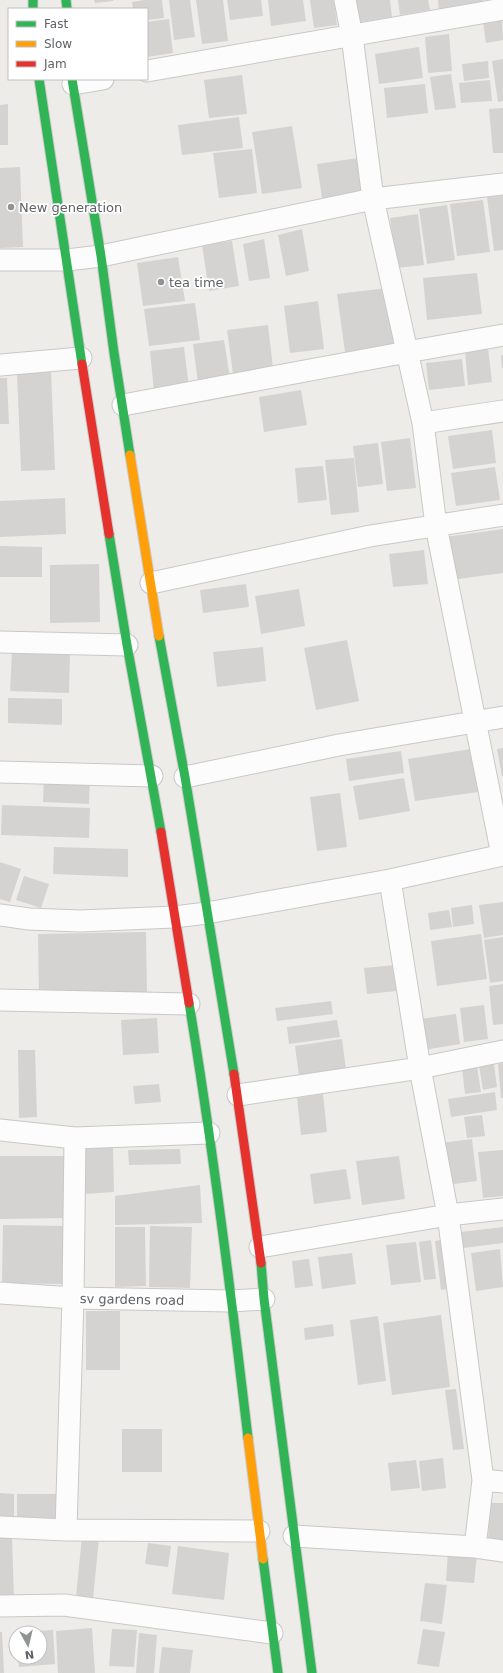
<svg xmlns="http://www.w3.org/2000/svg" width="503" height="1673" font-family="'DejaVu Sans',sans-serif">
  <rect width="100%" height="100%" fill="#edece9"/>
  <path fill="#d4d3d2" d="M94,0h19v1l-18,2z
    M144,0h18l2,18 -17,2v-11h-14l-1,-7z
    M169,0h21l5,37 -21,3z
    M196,0h27l5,41 -26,3z
    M227,0h34l2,16 -33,4z
    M268,0h35l3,21 -35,5z
    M310,0h24l3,25 -23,3z
    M351,0h39l2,17 -38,6z
    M398,0h30l2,10 -30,5z
    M438,0h45v7l-44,5z
    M169,19l4,34 -26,4v-35z
    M502,19l1,21 -17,3 -3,-21z
    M449,34l3,37 -24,2 -3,-36z
    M419,47l4,31 -44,6 -4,-30z
    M503,59v42l-5,1 -6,-41z
    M488,61l1,17 -25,3 -2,-17z
    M451,74l5,34 -21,2 -5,-33z
    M242,75l5,39 -38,4 -5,-38z
    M490,80l2,21 -31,2 -2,-20z
    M425,84l3,29 -41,5 -3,-30z
    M8,104v41h-8v-40z
    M503,108v45h-10l-4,-44z
    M239,117l4,31 -61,7 -4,-30z
    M292,126l10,62 -40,6 -10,-62z
    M252,149l5,44 -38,5 -6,-45z
    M358,158l5,34 -41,6 -5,-34z
    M20,167l3,80 -23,1v-80z
    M503,195v55l-9,1 -7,-54z
    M483,200l7,52 -33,4 -7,-52z
    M447,205l8,55 -28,4 -8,-55z
    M418,214l6,51 -27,3 -7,-50z
    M302,229l7,42 -23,5 -8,-41z
    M264,239l6,39 -21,3 -6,-37z
    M232,241l7,45 -30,5 -7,-46z
    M178,257l7,44 -42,5 -6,-43z
    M477,273l5,41 -55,6 -4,-42z
    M387,288l7,57 -49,7 -8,-58z
    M318,301l6,48 -34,4 -6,-47z
    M195,303l5,37 -51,6 -5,-37z
    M268,325l5,43 -40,6 -6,-44z
    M224,340l6,38 -32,5 -5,-39z
    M184,347l5,41 -35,4 -4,-41z
    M488,348l4,34 -24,3 -3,-34z
    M501,355h2v13h-1z
    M462,359l3,27 -36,4 -3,-27z
    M51,371l4,99 -34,1 -4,-98z
    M0,378h7l2,46h-9z
    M301,390l6,35 -43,7 -5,-35z
    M492,430l4,33 -43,6 -5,-33z
    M410,438l6,50 -29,3 -6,-49z
    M378,443l5,41 -25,3 -5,-41z
    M354,458l5,54 -28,3 -6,-55z
    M323,466l4,34 -29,3 -3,-35z
    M495,467l5,33 -44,6 -5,-33z
    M65,498l1,36 -66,3v-36z
    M503,529v44l-52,7 -6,-43z
    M0,546l42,1v30h-42z
    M424,550l4,34 -35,3 -4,-33z
    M99,564l1,58 -50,1v-58z
    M246,584l3,23 -46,6 -3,-23z
    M299,589l6,37 -44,8 -6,-38z
    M347,640l12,61 -43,9 -12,-62z
    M263,647l3,34 -49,6 -4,-35z
    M12,651l58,2 -1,40 -59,-2z
    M8,698l54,1v26l-54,-2z
    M503,748v28h-1l-5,-27z
    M471,749l7,43 -63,9 -7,-42z
    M401,751l3,22 -55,8 -3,-22z
    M44,777l46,2 -1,25 -46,-2z
    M404,778l6,33 -51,9 -6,-34z
    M340,793l7,54 -30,4 -7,-54z
    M2,805l88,3 -1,30 -88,-3z
    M54,847l74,2v28l-75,-3z
    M0,862l21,7 -11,33 -10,-3z
    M24,876l25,8 -8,24 -25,-8z
    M503,902v33l-19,3 -5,-33z
    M472,905l2,19 -21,3 -2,-19z
    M449,910l3,17 -22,3 -2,-17z
    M146,932l1,64 -108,2 -1,-64z
    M481,934l6,45 -50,7 -6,-45z
    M503,937v44l-13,2 -6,-43z
    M395,965l2,26 -30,3 -3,-26z
    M503,984v40l-10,1 -4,-39z
    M331,1001l2,13 -56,7 -2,-13z
    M484,1005l4,34 -24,3 -4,-34z
    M456,1014l4,30 -36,6 -4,-31z
    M157,1018l2,35 -36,2 -2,-35z
    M337,1020l3,17 -51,7 -2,-17z
    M342,1039l4,31 -47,6 -4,-30z
    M18,1050h17l2,67 -18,1z
    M503,1063v35h-2l-3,-34z
    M494,1064l3,23 -14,3 -4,-24z
    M477,1066l4,26 -16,2 -3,-26z
    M159,1084l2,18 -26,2 -2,-18z
    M495,1092l2,18 -46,7 -3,-18z
    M323,1094l4,38 -26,3 -4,-37z
    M482,1115l3,21 -18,2 -3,-21z
    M472,1139l5,42 -31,4 -5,-42z
    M113,1147l1,45 -30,2 -2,-45z
    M180,1149l1,15 -52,1 -1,-15z
    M503,1150v46l-20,2 -5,-46z
    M0,1156h66v62l-66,1z
    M399,1156l6,43 -43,6 -6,-44z
    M346,1169l5,30 -37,5 -4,-30z
    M200,1185l2,38 -87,2v-29z
    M3,1225l63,1 -1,58 -63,-1z
    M150,1226l42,1 -2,61 -41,-1z
    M115,1227h30l1,59 -31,1z
    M503,1227v16l-40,5 -2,-16z
    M448,1239l6,49 -13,2 -6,-49z
    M431,1240l5,39 -12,1 -5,-38z
    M416,1242l5,40 -30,3 -5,-40z
    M500,1249l3,38 -27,4 -5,-38z
    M352,1253l4,31 -34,5 -4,-32z
    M309,1259l4,27 -18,2 -3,-27z
    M86,1311h34v59h-34z
    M441,1315l9,72 -58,8 -9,-72z
    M378,1316l8,65 -28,4 -8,-65z
    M333,1324l1,12 -29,4 -1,-12z
    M456,1389l8,60 -11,1 -8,-60z
    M122,1429h40v43h-40z
    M443,1458l3,30 -24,3 -3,-30z
    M416,1460l4,28 -29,3 -3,-28z
    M0,1493l14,1v26h-14z
    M17,1494h42v28l-42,1z
    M490,1503h13v40l-15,-1z
    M0,1536h12l2,63 -14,1z
    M82,1536l17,2 -6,61 -17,-2z
    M148,1543l23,3 -3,21 -23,-3z
    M178,1546l51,7 -5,47 -52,-6z
    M448,1552l29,3 -3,28 -28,-2z
    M425,1583l22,2 -5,39 -22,-3z
    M92,1628l3,45h-37l-2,-42z
    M112,1629l25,1 -3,37 -25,-1z
    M423,1629l22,3 -6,35 -22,-3z
    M53,1630l2,34 -36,3 -1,-10h22v-24l-17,-1z
    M0,1632h2l2,41h-4z
    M139,1633l18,2 -3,38h-18z
    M162,1647l31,3 -3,23h-31z"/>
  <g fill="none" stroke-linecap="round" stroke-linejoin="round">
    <g stroke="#c8c8c8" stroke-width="23">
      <path id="street" d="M345,0l7,36 21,163 50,224 13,103 66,329
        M147,71l356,-62
        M73,84l30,-5
        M0,260h67l34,-4 272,-57 130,-15
        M0,365l81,-7
        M123,405l284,-53 96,-17
        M423,423l80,-12
        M151,583l219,-47 133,-21
        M0,642l127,3
        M0,772l152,4
        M185,777l154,-32 164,-28
        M390,880l30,188 28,147 35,265 -8,67
        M0,915l29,4 51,2 94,-4 33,-4 183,-33 113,-25
        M0,1000l189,4
        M238,1095l182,-27 83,-17
        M0,1130l75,8 134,-5
        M260,1247l188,-32 55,-6
        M0,1293l73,5 158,3 33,-2
        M483,1480l20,2
        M0,1527l66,3 193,1
        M66,1530l7,-232 2,-160
        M294,1536l181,11 28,4
        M0,1606l64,-1 208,28"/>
    </g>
    <g stroke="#cacaca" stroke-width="11">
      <path id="fast" d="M33,0v9
        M66,0l1,9
        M39,79l43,285
        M72,79l29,177 13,97 16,102
        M109,534l18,111 34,187
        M159,636l26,141 49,297
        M189,1003c24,144 42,289 59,435
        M261,1263l3,36 48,374
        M263,1559l15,114"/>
    </g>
    <g stroke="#cacaca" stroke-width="11">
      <path id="slow" d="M130,455l29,181
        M248,1438l15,121"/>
    </g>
    <g stroke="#cacaca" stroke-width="11">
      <path id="jam" d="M82,364l27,170
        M161,832l28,171
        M234,1074l27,189"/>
    </g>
    <use href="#street" stroke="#fcfcfc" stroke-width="21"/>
    <use href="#fast" stroke="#30b455" stroke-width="9"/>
    <use href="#slow" stroke="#ff9f0a" stroke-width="9"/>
    <use href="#jam" stroke="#e5322d" stroke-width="9"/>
  </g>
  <g fill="#909294" stroke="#fff" stroke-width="1.5">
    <circle cx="11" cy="207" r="4"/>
    <circle cx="161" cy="282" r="4"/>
  </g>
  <g text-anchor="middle" stroke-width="3.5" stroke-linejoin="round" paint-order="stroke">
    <g font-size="13" fill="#5e6266" stroke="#fff" text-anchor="start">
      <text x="19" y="212">New generation</text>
      <text x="169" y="287">tea time</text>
    </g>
    <g font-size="13" fill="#5e6266" stroke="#fff">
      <text transform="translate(132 1299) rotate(1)" y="5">sv gardens road</text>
    </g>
  </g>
  <rect x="8" y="8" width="140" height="72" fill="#ffffff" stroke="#bfc0c2"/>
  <rect x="16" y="21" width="20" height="6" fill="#30b455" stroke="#bfc0c2"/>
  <text x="44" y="28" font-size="12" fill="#5e6266">Fast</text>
  <rect x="16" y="41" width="20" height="6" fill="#ff9f0a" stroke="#bfc0c2"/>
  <text x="44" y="48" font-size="12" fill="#5e6266">Slow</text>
  <rect x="16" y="61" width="20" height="6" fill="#e5322d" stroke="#bfc0c2"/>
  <text x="44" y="68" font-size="12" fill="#5e6266">Jam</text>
  <g transform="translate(28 1645) rotate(172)"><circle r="19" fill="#ffffff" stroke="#bfc0c2"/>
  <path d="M0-3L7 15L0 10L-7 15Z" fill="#909294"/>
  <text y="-6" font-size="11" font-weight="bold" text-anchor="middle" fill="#5e6266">N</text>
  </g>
</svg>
